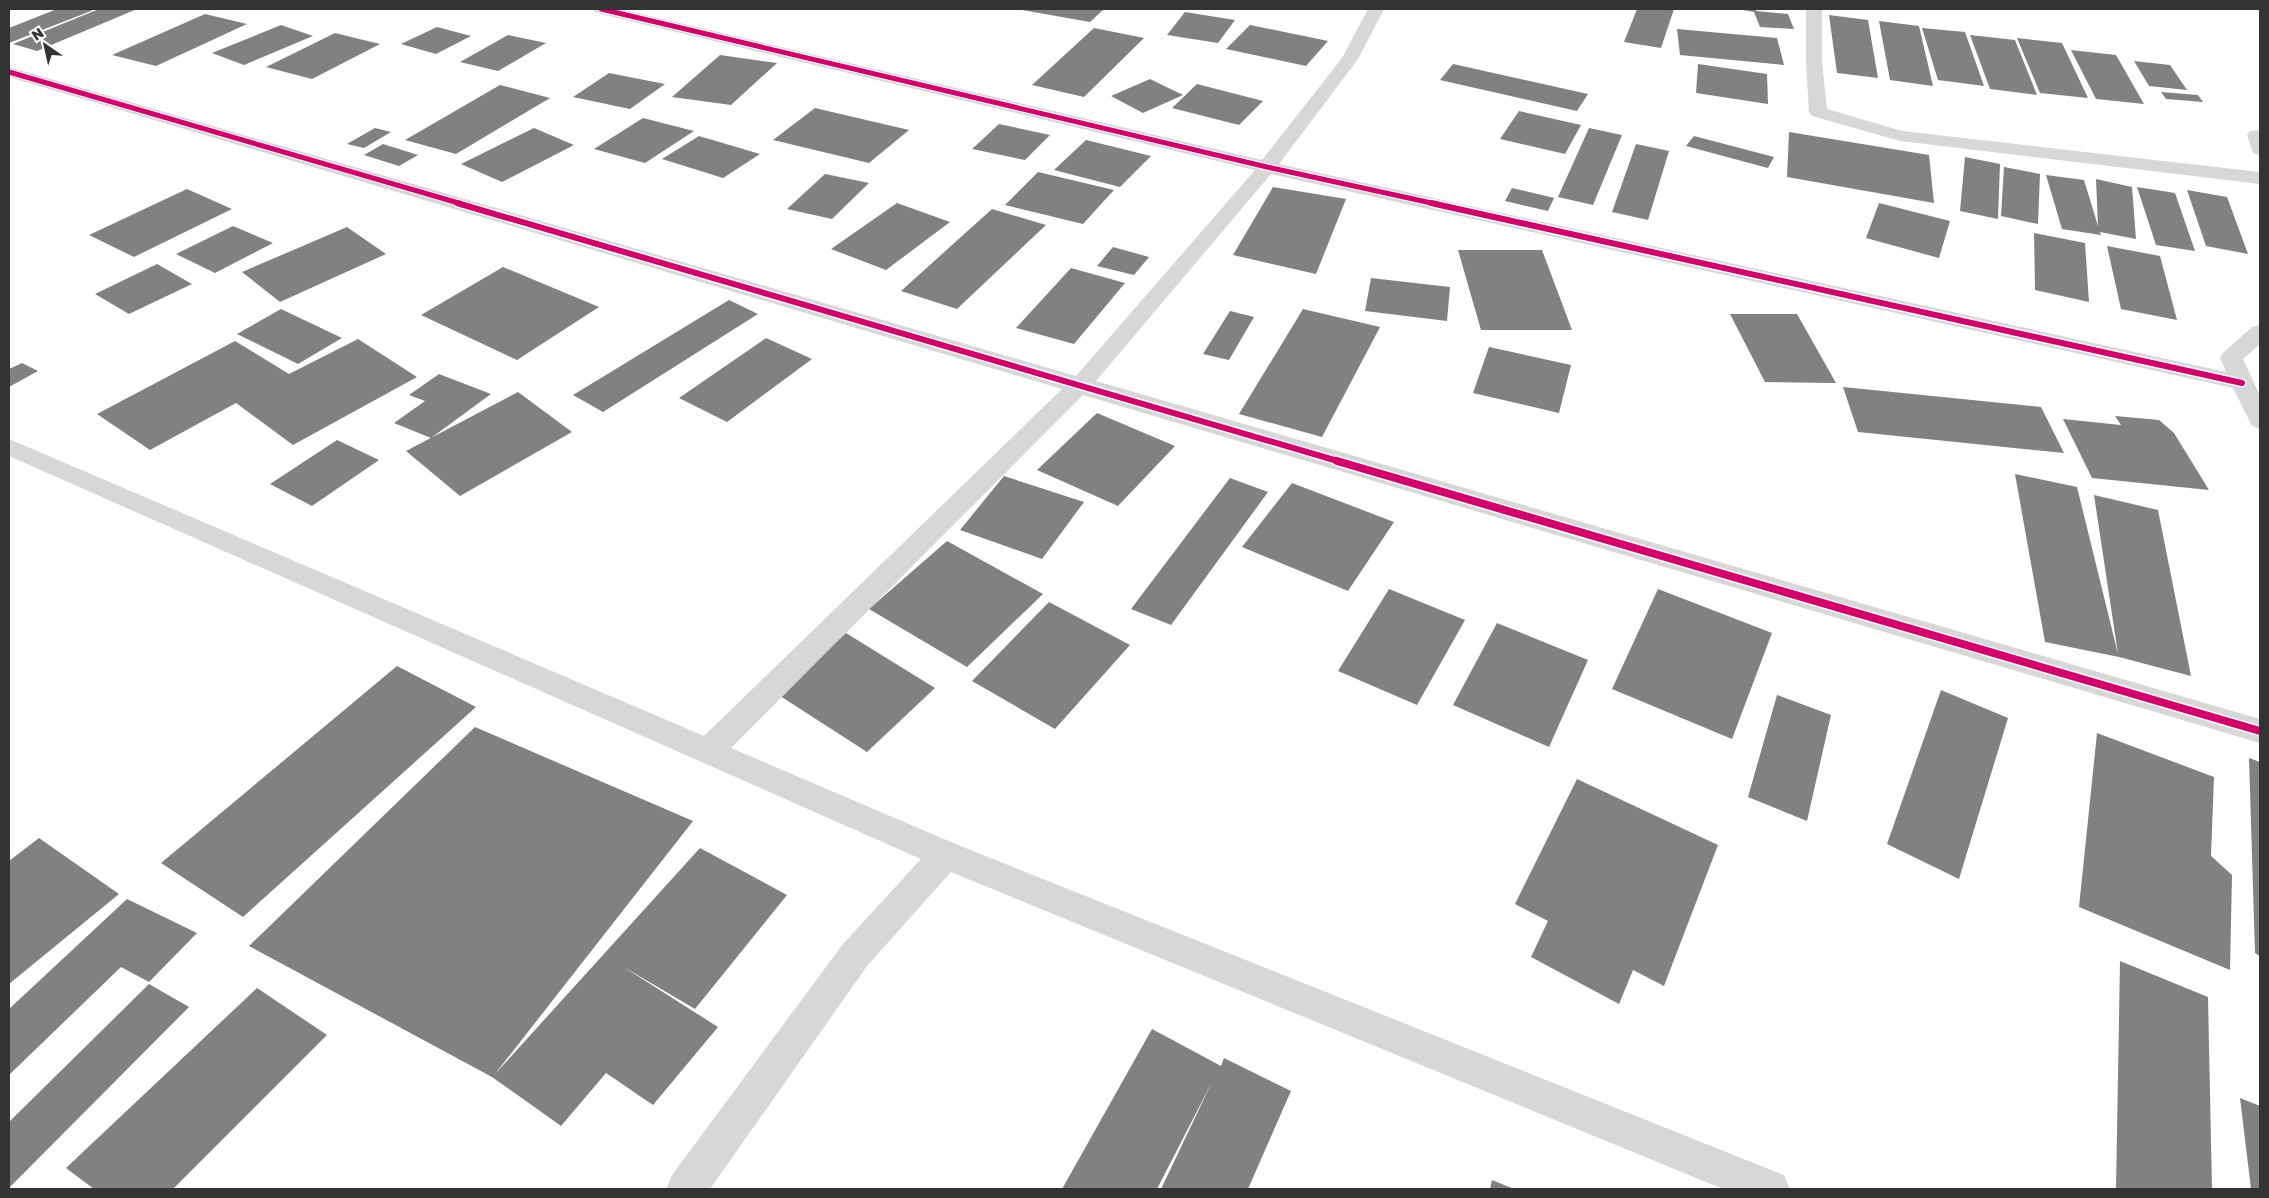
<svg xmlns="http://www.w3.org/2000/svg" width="2269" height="1198" font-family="'Golos Text',sans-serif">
  <rect width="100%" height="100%" fill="#fff"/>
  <path fill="#818181" d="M57,9h39l-87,34v-15z
    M99,9h38l-100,42 -24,-7z
    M1023,9h81l-14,13 -68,-12z
    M1637,9h37l-13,39 -37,-6z
    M1737,9h19v2l32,3 6,15 -34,-2 -6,-15z
    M1185,12l50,8 -17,23 -51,-8z
    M205,14l42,10 -91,42 -44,-11z
    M1829,15l39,5 10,58 -41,-5z
    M1879,21l40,5 14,60 -43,-6z
    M281,25l32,11 -69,29 -32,-12z
    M1250,25l78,16 -22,25 -80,-17z
    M437,27l34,9 -35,18 -35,-10z
    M1094,28l50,10 -60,59 -52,-12z
    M1922,28l43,4 19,54 -46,-6z
    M1677,29l100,9 7,27 -104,-10z
    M335,33l45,11 -68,35 -46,-12z
    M508,35l38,8 -48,28 -38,-9z
    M1970,35l45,5 22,55 -47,-6z
    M2017,38l45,5 26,55 -48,-5z
    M2071,50l45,5 28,49 -48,-5z
    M720,55l57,8 -46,42 -59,-8z
    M2134,61l36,4 17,25 -38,-4z
    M1453,64l135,30 -11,17 -137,-31z
    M1698,64l69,10 1,30 -72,-11z
    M609,73l56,11 -35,25 -57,-12z
    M1150,79l33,16 -40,18 -32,-17z
    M1197,84l66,17 -24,24 -67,-17z
    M500,85l50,13 -94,56 -51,-14z
    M2161,92l37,3 5,7 -37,-3z
    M815,108l94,22 -40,33 -96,-23z
    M1519,111l62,14 -16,29 -65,-15z
    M643,118l51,13 -49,32 -51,-14z
    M999,124l51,11 -25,25 -53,-11z
    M375,128l16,4 -27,16 -17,-4z
    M534,128l40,17 -72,37 -41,-18z
    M1589,128l33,7 -29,70 -35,-8z
    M1789,132l140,23 5,48 -147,-26z
    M699,136l61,18 -37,24 -61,-19z
    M1694,136l80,21 -6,11 -82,-22z
    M1086,140l65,16 -31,31 -66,-17z
    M383,144l35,11 -19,11 -35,-11z
    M1636,144l33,7 -21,69 -36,-8z
    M1965,157l35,7 -2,55 -38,-8z
    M2004,167l36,7 -2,50 -37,-8z
    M1038,172l76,18 -31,34 -78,-19z
    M825,174l44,9 -37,36 -45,-10z
    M2046,175l38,5 14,46 -2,-47 36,8 4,52 -36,-7 1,3 -39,-6z
    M1273,187l73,12 -30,75 -83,-19z
    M2137,187l38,6 20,58 -39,-6z
    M1512,188l42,10 -6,13 -43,-10z
    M187,189l45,20 -98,48 -45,-22z
    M2187,190l40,7 21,57 -42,-8z
    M897,203l53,19 -64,48 -55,-21z
    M1879,203l71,18 -11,37 -73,-20z
    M992,209l54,16 -89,84 -56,-18z
    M233,226l40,17 -58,30 -39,-19z
    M347,227l39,27 -106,48 -38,-30z
    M2034,233l51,10 4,59 -54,-12z
    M2107,246l53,10 17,64 -56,-11z
    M1113,247l36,10 -15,18 -37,-9z
    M1458,250h84l30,80h-91z
    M157,264l35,20 -63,30 -34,-20z
    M503,267l96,40 -82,53 -96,-45z
    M1071,268l54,15 -51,61 -58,-16z
    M1371,278l79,9 -3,34 -82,-10z
    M729,300l29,14 -155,98 -30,-17z
    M281,309l61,29 -44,26 -61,-30z
    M1303,309l77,18 -58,110 -83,-23z
    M1230,311l24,6 -25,43 -26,-6z
    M1730,314h67l39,69 -71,-1z
    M766,338l46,21 -85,63 -48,-24z
    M358,339l59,38 -124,68 -57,-42 -86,47 -53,-36 138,-73 54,33z
    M1489,347l82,18 -12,48 -86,-20z
    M22,363l16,8 -29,16v-18z
    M439,374l52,20 -60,44 -37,-15 31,-22 -16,-6z
    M1843,387l198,20 23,46 -206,-21z
    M518,392l54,40 -112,64 -54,-45z
    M1097,413l78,33 -57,60 -81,-36z
    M2115,416l44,4 15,13 35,57 -117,-12 -29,-59 58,6z
    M337,440l42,20 -67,46 -42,-22z
    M2015,474l62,13 41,167 -24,-159 64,15 33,166 -72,-19 -74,-15z
    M1004,476l80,26 -42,57 -82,-29z
    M1230,478l38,14 -97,133 -40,-16z
    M1292,483l102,39 -46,69 -106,-44z
    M947,541l96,53 -76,73 -98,-58z
    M1389,589l76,31 -48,85 -79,-34z
    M1658,589l114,44 -40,106 -120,-50z
    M1049,602l81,43 -75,84 -83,-48z
    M1497,623l91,37 -39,87 -96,-42z
    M846,633l89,55 -68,64 -90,-58z
    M397,666l79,41 -233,210 -82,-54z
    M1941,690l67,28 -49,161 -72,-35z
    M1777,695l54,20 -24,106 -59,-24z
    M475,727l218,94 -198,253 205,-226 87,47 -92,114 -73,-43 96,61 -65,78 -47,-32 -45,53 -69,-49 -243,-131z
    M2097,733l117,44 -3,79 21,19 -2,95 -151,-63z
    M2249,758l11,4v194l-5,-3z
    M1577,779l141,66 -54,141 -31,-16 -14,34 -88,-47 17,-36 -33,-17z
    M39,838l80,56 -110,90v-123z
    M127,899l70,34 -48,49 -28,-15 -112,108v-66z
    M2120,961l88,36 4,192h-96z
    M149,984l40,23 -180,181v-66z
    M257,988l70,47 -154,154h-79l-28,-21z
    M1152,1029l69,37 3,-8 67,33 -43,98h-87l51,-107 -55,107h-95z
    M2240,1098l20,8v83h-9z
    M1492,1180l22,9h-24z"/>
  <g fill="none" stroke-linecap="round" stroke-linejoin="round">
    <path fill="#d7d7d7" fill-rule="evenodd" d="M593,9h27l642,151 80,-102 26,-49h16l-26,50 -79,105 947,208 -6,-14 3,-5 29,-26 8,-2v19l-17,15 17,37v33l-8,-3 -19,-38 -962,-214 -175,207 1164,338v24l-1177,-348 -352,353 227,97 826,330 6,14h-67l-772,-317 -84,94 -157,223h-44l6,-14 171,-231 78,-85 -912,-403v-17l695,297 358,-347 -1053,-312v-10l1067,309 179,-206 -654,-156 -6,-2z
      M1806,9h16v53l5,47 75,22 358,41v12l-360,-43 -88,-25 -3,-4 -3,-50z
      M2260,130v25l-7,-2 -6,-18 3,-4z"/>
    <g stroke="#fff" stroke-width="7">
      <path id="cycleway-far2" d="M601,9l666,158 169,37
        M9,72l453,132"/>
    </g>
    <g stroke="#fff" stroke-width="9">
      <path id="cycleway-far1" d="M457,203l884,259
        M1431,203l811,180"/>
    </g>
    <g stroke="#fff" stroke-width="11">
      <path id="cycleway" d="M1337,461l923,270"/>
    </g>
    <use href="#cycleway-far2" stroke="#d6006c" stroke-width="5"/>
    <use href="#cycleway-far1" stroke="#d6006c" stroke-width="6"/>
    <use href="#cycleway" stroke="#d6006c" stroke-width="8"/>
  </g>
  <rect width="2269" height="1198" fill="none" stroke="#333333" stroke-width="20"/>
  <g transform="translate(45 45) rotate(326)" stroke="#ffffff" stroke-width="4" paint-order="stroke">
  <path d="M0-4L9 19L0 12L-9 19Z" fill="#333333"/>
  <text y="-8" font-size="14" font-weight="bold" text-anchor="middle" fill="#333333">N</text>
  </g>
</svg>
